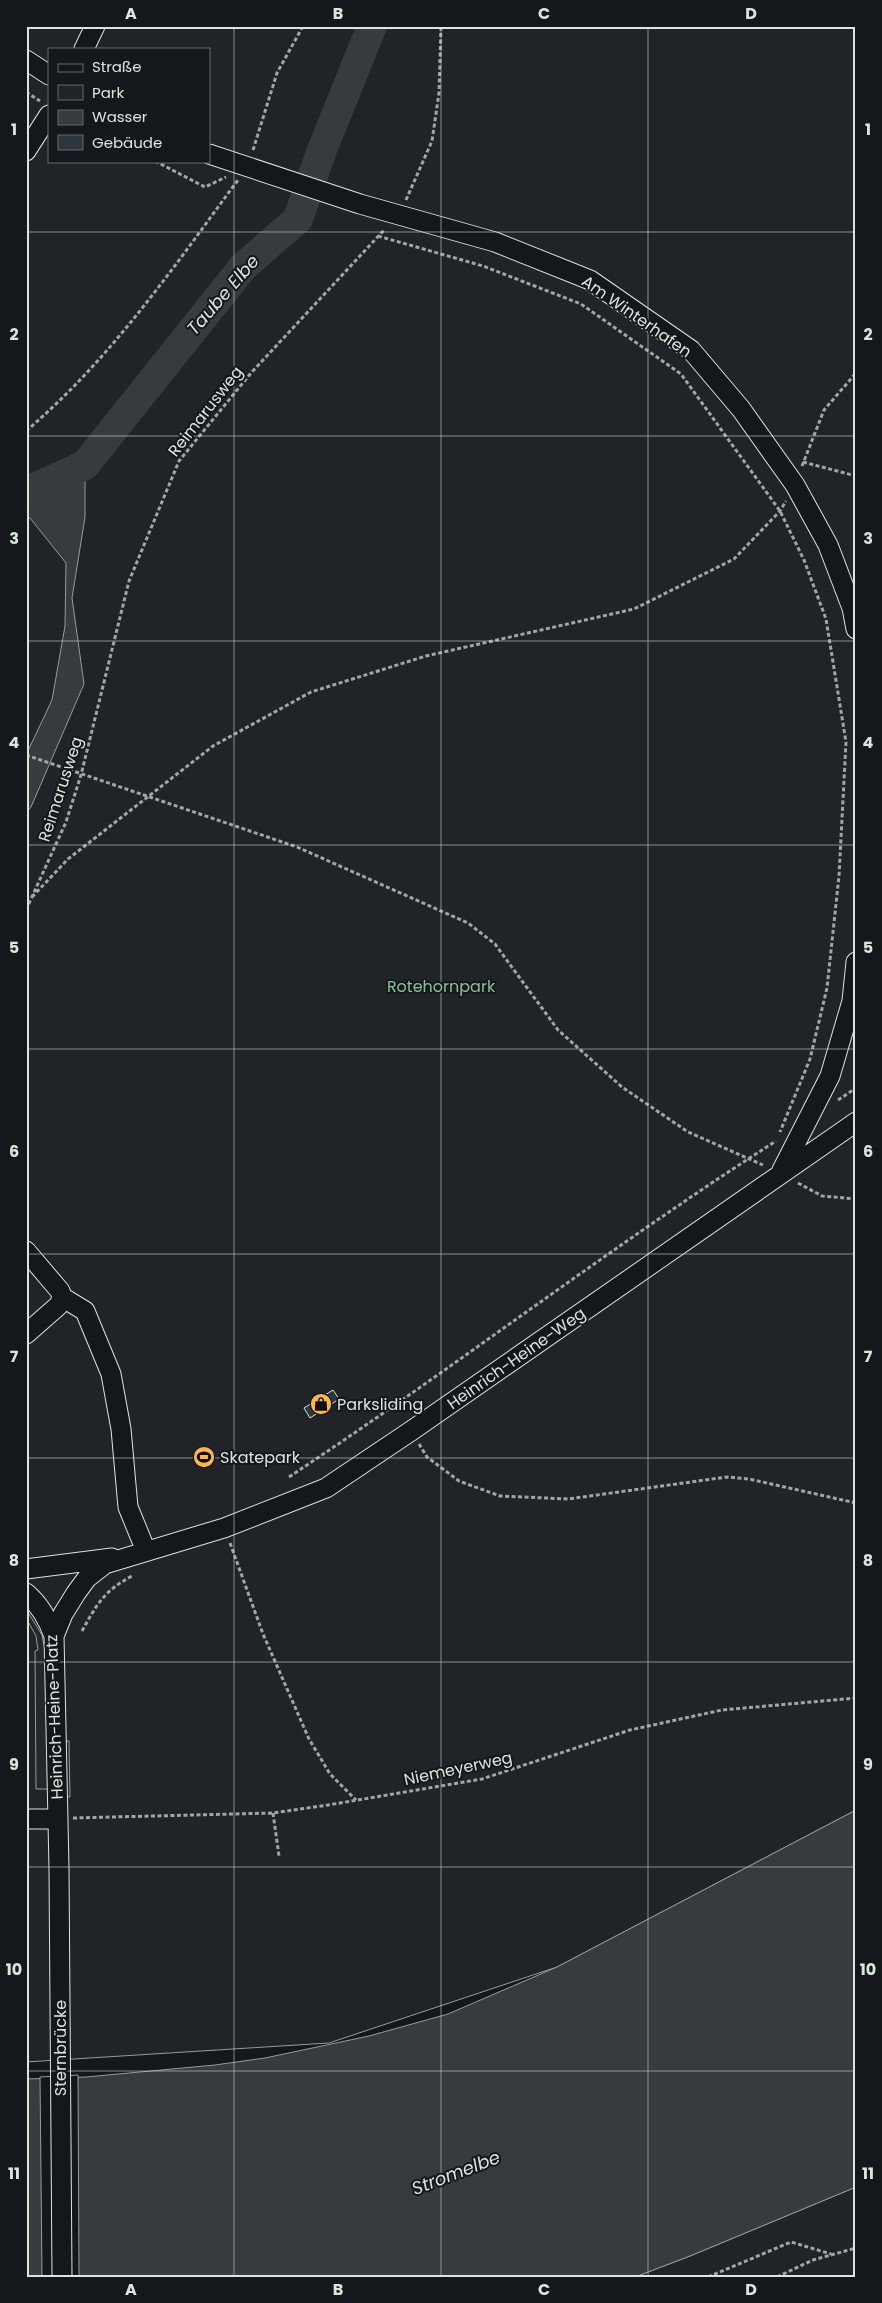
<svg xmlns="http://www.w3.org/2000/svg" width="882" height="2303" font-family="Poppins,sans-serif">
  <rect width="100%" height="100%" fill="#14181c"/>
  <path fill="#202428" stroke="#939e99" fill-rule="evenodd" d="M26,26h830v1784l-299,157 -228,76 -303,19zM49,49h160v112h-160z
    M856,2187v90h-221l55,-21z"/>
  <path fill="#24282b" stroke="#939e99" d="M26,1609l16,26 3,16h3l1,138h-13l-1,-138 3,-1 -2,-14 -10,-18z
    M63,1741h6l1,56h-7z"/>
  <path fill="#363b3e" stroke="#939e99" d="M85,465v52l-13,81 12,86 -53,123 -5,6v-58l26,-55 13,-74 1,-63 -36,-45 -4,1v-39l23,-13z
    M856,1810v377l-166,69 -55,21h-609v-198l60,-2 129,-12 50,-7 104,-22 79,-22 109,-47z"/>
  <path fill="#14181c" stroke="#939e99" d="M78,2075l1,202h-37l-2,-200z"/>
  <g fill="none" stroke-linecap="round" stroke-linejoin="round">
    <path stroke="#363b3e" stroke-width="30" d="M26,492l59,-27 158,-198 55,-48 24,-69 50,-124"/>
  </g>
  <path fill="#2c363c" stroke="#d8e6dc" d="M333,1390l6,9 -29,19 -6,-10z"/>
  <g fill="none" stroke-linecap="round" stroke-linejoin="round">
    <g stroke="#d8e6dc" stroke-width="21">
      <path id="minor" d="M84,49l11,-23
        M26,60l23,15
        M26,151l23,-36
        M209,154l151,50 135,38 95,38 101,70 50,59 54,76 33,60 24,63 4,21
        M782,1170l48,-94 22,-75 4,-39
        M26,1251l34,40 2,6 23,14 26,63 10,55 7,78 18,44
        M26,1334l33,-29 3,-8
        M26,1569l86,-11
        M26,1593c14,12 22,26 28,43l5,232 3,409
        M54,1636l9,-22 13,-21 11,-15 18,-14 119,-36 102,-40 85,-57 445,-309
        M26,1819h31"/>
    </g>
    <path stroke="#9da8a2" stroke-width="3" stroke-dasharray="4 2.5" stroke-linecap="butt" d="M26,92l14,9
      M253,150l24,-77 26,-47
      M155,161l50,26 21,-10
      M406,200l26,-59 7,-48 2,-67
      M378,236l105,30 98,38 100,70 99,137 24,49 22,59 20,123 -7,134 -12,112 -17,71 -30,73
      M26,431c84,-71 147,-163 212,-251
      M803,462l53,14
      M802,466l22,-56 32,-37
      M26,755l271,92 171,76 27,21 63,86 64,57 66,45 75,33
      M32,897l36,-38 145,-113 98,-54 115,-36 208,-47 100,-50 46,-48 6,-10
      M26,910l40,-88 15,-47 48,-194 50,-120 72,-88 134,-144
      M838,1100l18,-12
      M798,1183l24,13 34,3
      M419,1444l8,13 32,24 41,15 68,3 159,-22 22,2 107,24
      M289,1477c165,-109 321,-230 487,-336
      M230,1543l33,91 46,105 21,35 26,26
      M82,1631c15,-27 22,-40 50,-55
      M273,1813l6,43
      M73,1818l200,-5 55,-8 154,-26 148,-49 92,-20 134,-12
      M708,2277l83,-35 40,12
      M777,2277l36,-17 43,-12"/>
    <use href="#minor" stroke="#14181c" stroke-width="19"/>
  </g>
  <path fill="none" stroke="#d8e6dc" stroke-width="1" stroke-opacity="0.55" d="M234,26v2251M441,26v2251M648,26v2251M26,232h830M26,436h830M26,641h830M26,845h830M26,1049h830M26,1254h830M26,1458h830M26,1662h830M26,1867h830M26,2071h830"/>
  <defs>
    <g id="shop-disc" transform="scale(1.125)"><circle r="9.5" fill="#ffb74d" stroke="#14181c"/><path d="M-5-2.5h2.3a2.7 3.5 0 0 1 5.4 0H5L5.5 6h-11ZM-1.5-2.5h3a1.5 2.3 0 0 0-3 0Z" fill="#111"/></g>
    <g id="stadium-disc" transform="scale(1.125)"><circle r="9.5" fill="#ffb74d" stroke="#14181c"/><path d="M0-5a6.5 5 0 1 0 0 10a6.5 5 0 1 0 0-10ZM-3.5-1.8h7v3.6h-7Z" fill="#111"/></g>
  </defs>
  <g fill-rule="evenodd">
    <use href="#shop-disc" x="321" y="1404"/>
    <use href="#stadium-disc" x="204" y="1457"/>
  </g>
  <g text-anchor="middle" stroke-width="4" stroke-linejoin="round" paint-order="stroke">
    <g font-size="16" fill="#d8e6dc" stroke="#14181c">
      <text transform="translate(637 316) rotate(35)" y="6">Am Winterhafen</text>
      <text transform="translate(205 411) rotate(-52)" y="6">Reimarusweg</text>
      <text transform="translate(60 789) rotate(-72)" y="6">Reimarusweg</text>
      <text transform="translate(516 1358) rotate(-35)" y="6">Heinrich-Heine-Weg</text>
      <text transform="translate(54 1717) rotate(-92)" y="6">Heinrich-Heine-Platz</text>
      <text transform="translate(458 1768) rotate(-12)" y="6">Niemeyerweg</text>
      <text transform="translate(60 2048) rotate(-90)" y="6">Sternbrücke</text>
    </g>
    <g font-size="16" fill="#8ac095" stroke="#14181c">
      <text x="441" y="992">Rotehornpark</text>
    </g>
    <g font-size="16" fill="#d8e6dc" stroke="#14181c" text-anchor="start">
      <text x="337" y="1410">Parksliding</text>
      <text x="220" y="1463">Skatepark</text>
    </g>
    <g font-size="18" font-style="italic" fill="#d8e6dc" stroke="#14181c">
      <text transform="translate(223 295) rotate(-49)" y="6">Taube Elbe</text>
      <text transform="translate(456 2173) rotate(-21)" y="6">Stromelbe</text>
    </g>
  </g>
  <rect width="882" height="2303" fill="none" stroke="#14181c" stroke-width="55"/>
  <rect x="48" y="48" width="162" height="115" fill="#14181c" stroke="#626a69"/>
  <rect x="58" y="64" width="25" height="8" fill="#14181c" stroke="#626a69"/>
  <text x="92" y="72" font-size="15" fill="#d8e6dc">Straße</text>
  <rect x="58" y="85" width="25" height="15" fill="#202428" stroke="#626a69"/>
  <text x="92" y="98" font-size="15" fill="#d8e6dc">Park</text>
  <rect x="58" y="110" width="25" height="15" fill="#363b3e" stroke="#626a69"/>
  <text x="92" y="122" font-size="15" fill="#d8e6dc">Wasser</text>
  <rect x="58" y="135" width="25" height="15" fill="#2c363c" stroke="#626a69"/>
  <text x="92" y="148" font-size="15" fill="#d8e6dc">Gebäude</text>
  <rect x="28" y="28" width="826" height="2248" fill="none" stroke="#d8e6dc" stroke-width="2"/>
  <g font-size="16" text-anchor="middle" font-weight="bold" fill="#d8e6dc">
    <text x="131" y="19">A</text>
    <text x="338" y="19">B</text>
    <text x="544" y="19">C</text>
    <text x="751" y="19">D</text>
    <text x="14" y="135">1</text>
    <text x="868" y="135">1</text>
    <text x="14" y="340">2</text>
    <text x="868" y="340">2</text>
    <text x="14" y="544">3</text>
    <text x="868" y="544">3</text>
    <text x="14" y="748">4</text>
    <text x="868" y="748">4</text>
    <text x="14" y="953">5</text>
    <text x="868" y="953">5</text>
    <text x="14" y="1157">6</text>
    <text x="868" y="1157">6</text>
    <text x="14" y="1362">7</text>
    <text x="868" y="1362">7</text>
    <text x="14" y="1566">8</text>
    <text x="868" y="1566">8</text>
    <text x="14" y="1770">9</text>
    <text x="868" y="1770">9</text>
    <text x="14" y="1975">10</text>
    <text x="868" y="1975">10</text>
    <text x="14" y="2179">11</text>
    <text x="868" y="2179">11</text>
    <text x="131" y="2295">A</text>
    <text x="338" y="2295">B</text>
    <text x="544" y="2295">C</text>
    <text x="751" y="2295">D</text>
  </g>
</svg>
